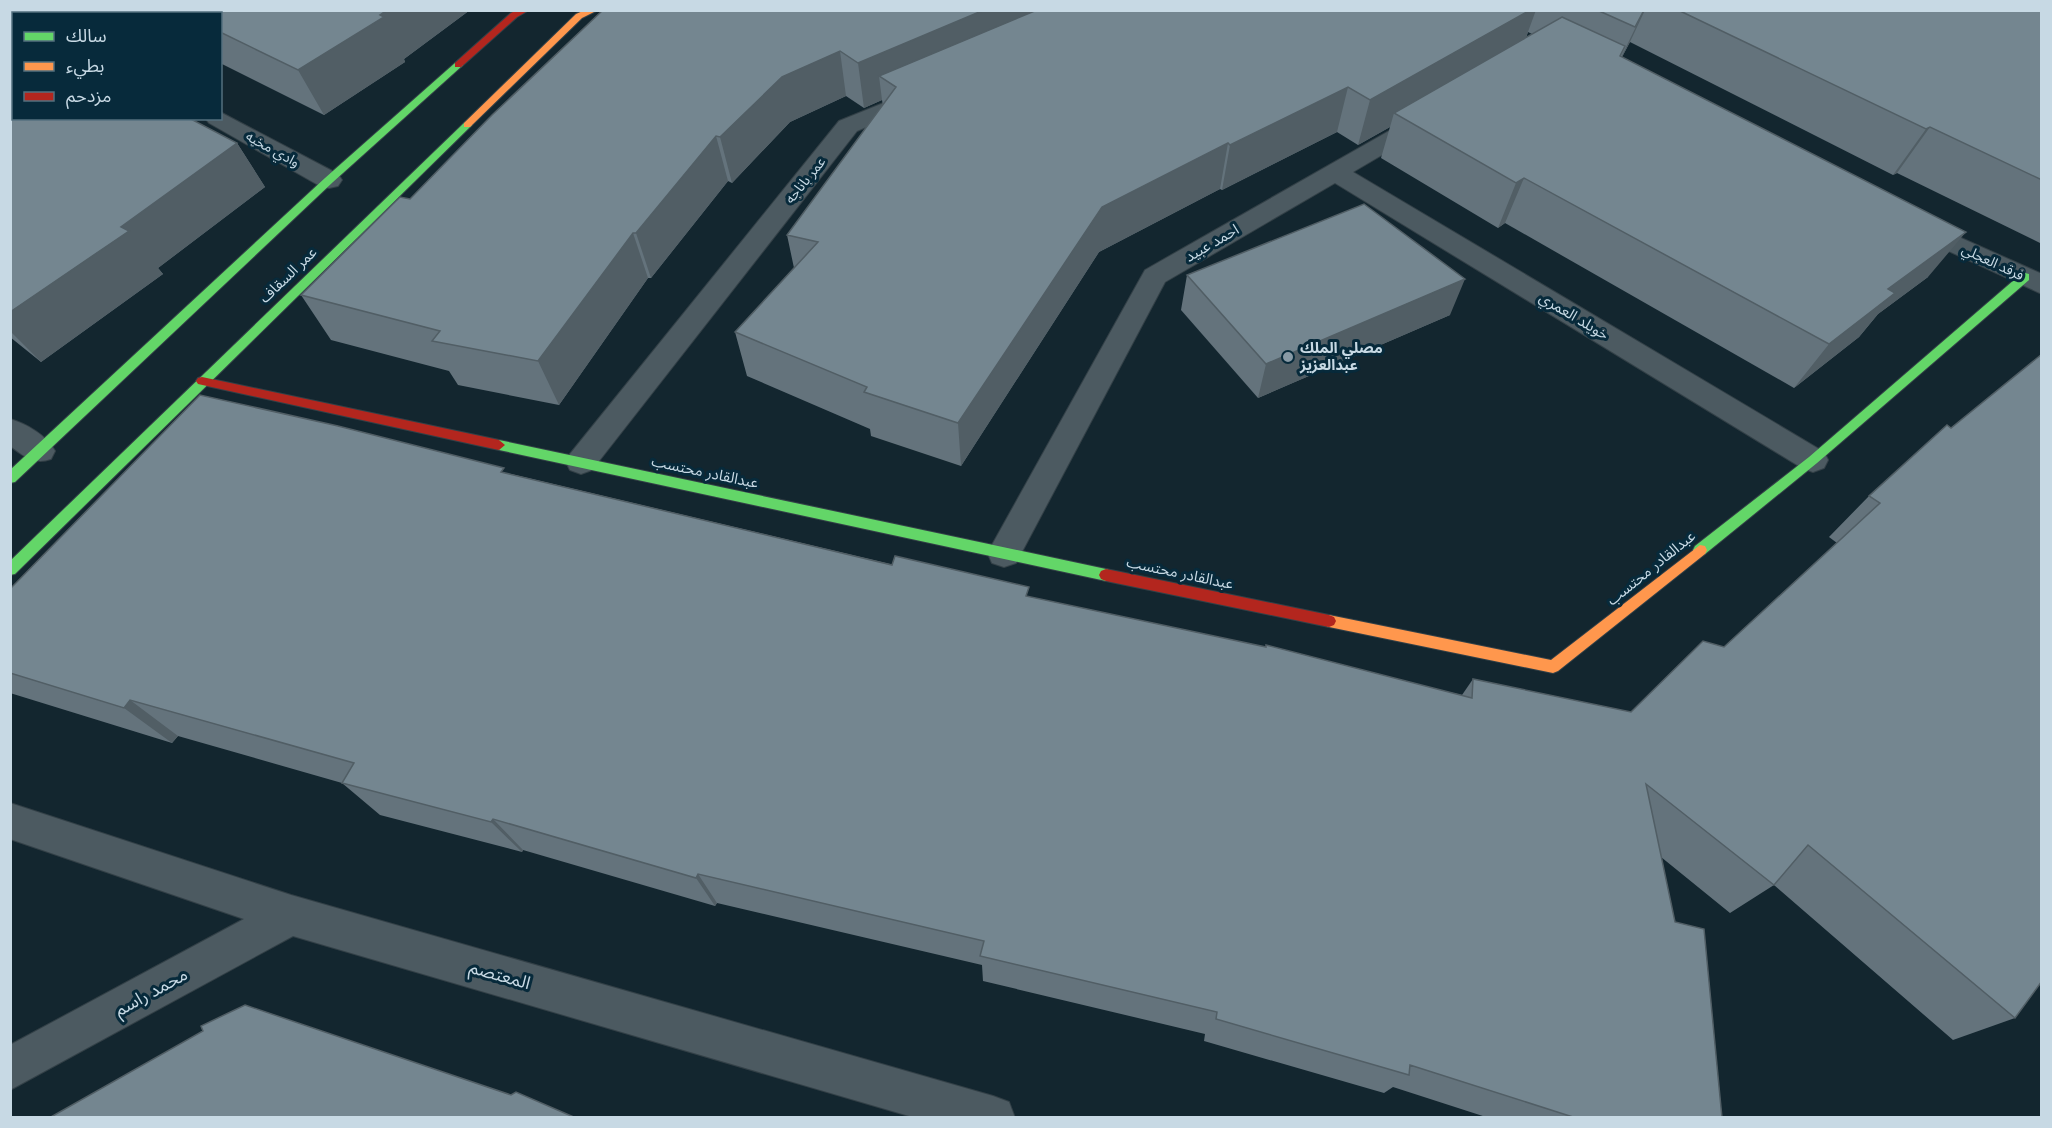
<svg xmlns="http://www.w3.org/2000/svg" width="2052" height="1128" font-family="'Nunito Sans','Noto Sans Arabic',sans-serif">
  <rect width="100%" height="100%" fill="#13262f"/>
  <g fill="none" stroke-linecap="round" stroke-linejoin="round">
    <g stroke="#334047" stroke-width="2">
      <path id="street" d="M10,10h25l2,4 -23,1z
        M918,89l8,2 4,5 -4,5 -69,30 -265,339 -11,4 -11,-4 -4,-8 4,-8 269,-333z
        M220,112l118,62 4,6 -4,6 -9,2 -9,-2 -111,-63 -4,-5h15z
        M1425,113l8,2 4,5 -4,5 -80,47 471,280 4,8 -4,8 -11,4 -11,-4 -467,-285 -170,99 -149,281 -12,4 -12,-4 -4,-9 4,-9 153,-275 272,-155z
        M1914,217l128,57v20l-137,-63 -4,-6 4,-6z
        M10,419c17,5 37,17 45,32l-4,8c-17,6 -27,-3 -41,-13z
        M10,803l281,92 702,201 16,6 6,16h-99l-623,-182 -283,154v-45l234,-126 -234,-80z"/>
    </g>
    <g stroke="#334047" stroke-width="2">
      <path id="fast" d="M455,63l8,2 -130,117 -318,300 -5,1v-13l315,-292z
        M467,122l5,3 -2,2 -455,447 -5,1v-14l454,-438z
        M2025,273l4,1v6l-212,183 -112,91h-10l-2,-4 2,-4 114,-89 212,-183z
        M499,440l607,129 5,2 2,4 -2,4 -5,2 -607,-131 -6,-5z"/>
    </g>
    <g stroke="#334047" stroke-width="2">
      <path id="slow" d="M585,10h13l-16,8 -112,109h-6v-4l112,-109z
        M1700,545l5,1 2,4 -2,4 -147,117 -5,2 -224,-46 -5,-2 -2,-4 2,-4 5,-2 222,45z"/>
    </g>
    <g stroke="#334047" stroke-width="2">
      <path id="jam" d="M517,10h12l-12,7 -56,50h-6v-4l56,-50z
        M202,377l297,63 6,5 -6,5 -301,-66 -2,-3 2,-3z
        M1106,569l223,46 5,2 2,4 -2,4 -5,2 -223,-46 -5,-2 -2,-4 2,-4z"/>
    </g>
    <use href="#street" fill="#4c5a61" fill-rule="evenodd"/>
    <use href="#fast" fill="#63d668" fill-rule="evenodd"/>
    <use href="#slow" fill="#ff974d" fill-rule="evenodd"/>
    <use href="#jam" fill="#b3261e" fill-rule="evenodd"/>
  </g>
  <path fill="#64737c" fill-rule="evenodd" d="M126,10h344l-66,49 1,3 -81,53 -104,-52v-49h-88z
    M603,10h1439v232l-2,1 -143,-70 -4,2 -263,-133 -8,15 306,220 -50,37 -19,23 -65,51 -289,-165 -7,5 -117,-70 9,-31 -32,18 -21,-13 -115,58 -2,-1 -121,63 -138,214 -90,-30 -1,-7 -123,-53 -12,-44 59,-64 -7,-33 96,-129 -1,-6 -18,8 -18,-12 -56,26 -58,61 -4,-2 -77,97h-3l-89,127 -101,-20 -9,-14 -118,-31 -30,-45 109,-96zM1528,32l4,2 -6,4z
    M10,27l4,91 223,25 28,44 -107,81 5,6 -122,88 -31,-25z
    M1187,275l263,40 -192,83 -77,-88z
    M1947,425l68,593 -62,22 -179,-155 -44,28 -69,-56 14,65 47,196h-233l-96,-31 -9,6 -180,-52 1,-7 -222,-53 -1,-16 -265,-62 -2,3 -192,-56 -1,2 -142,-37 -38,-32 -164,-47 -6,7 -162,-50v-104l497,-116 522,124 433,98 11,-16 158,33 93,-65 113,-104 -8,-6 40,-41z"/>
  <path fill="#515e65" d="M387,10h83l-66,49 1,3 -81,53 -26,-45z
    M984,10h106l-194,77 -17,-11 3,24 -18,8 -6,-45z
    M1530,10h6l-15,41 -127,62 -4,14 -32,18 12,-45z
    M1644,10h1l-15,32 -16,30z
    M840,51l6,45 -56,26 -58,61 -12,-46 62,-60z
    M1348,87l-11,45 -115,58 8,-45z
    M1930,127l-33,46 -4,2 33,-46z
    M716,136l12,45 -77,97 -15,-45z
    M237,143l28,44 -107,81 5,6 -122,88 -31,-31v-19l111,-85z
    M1228,143l-8,46 -121,63 -138,214 -3,-43 144,-216z
    M1524,178l-19,45 -7,5 18,-45z
    M1966,232l-38,45 -50,37 -19,23 -65,51 35,-44 59,-55z
    M633,233l15,45 -89,127 -21,-44z
    M1465,279l-15,36 -192,83 8,-34z
    M130,700l48,36 -6,7 -48,-35z
    M493,819l30,31 -1,2 -31,-30z
    M698,874l19,29 -2,3 -19,-28z"/>
  <path fill="#748690" stroke="#515e65" stroke-width="1.5" d="M177,10h210l-7,5 4,2 -86,53 -78,-38v-18h-37z
    M603,10h381l-126,53 -18,-12 -58,26 -62,60 -4,-1 -80,97h-3l-95,128 -106,-20 8,-10 -139,-36 99,-98 10,2 82,-84z
    M1037,10h493l-160,90 -22,-13 -118,58 -2,-2 -126,64 -144,216 -94,-31 3,-5 -132,-55 83,-90 -31,-7 109,-148 -17,-11z
    M1597,10h47l-9,17z
    M1678,10l364,1v169l-112,-53 -4,2z
    M1562,17l63,29 -5,10 346,176 -78,57 7,4 -66,51 -305,-166 -8,5 -122,-70z
    M13,26l1,92h175l48,25 -116,84 8,4 -119,81v-285z
    M1364,204l101,75 -199,85 -79,-89z
    M2042,354v627l-27,37 -207,-173 -34,40 -128,-101 29,138 29,7 18,189h-146l-166,-53 -1,10 -193,-56 1,-7 -237,-56 4,-15 -286,-67 -2,4 -203,-59 -2,3 -149,-39 12,-20 -224,-63 -6,8 -114,-35v-84l190,-194 138,31 166,42 -3,4 391,93 3,-9 134,31 -3,9 240,51v-2l206,53 1,-19 158,33 72,-71 21,6 156,-144 -11,-7 78,-71 4,3z
    M245,1005l266,90 5,-3 60,26h-527l154,-87 -2,-5z"/>
  <circle fill="#889aa5" stroke="#072a3b" stroke-width="2" cx="1288" cy="357" r="6"/>
  <g text-anchor="middle" stroke-width="6" stroke-linejoin="round" paint-order="stroke">
    <g font-size="14" fill="#c7d9e4" stroke="#072a3b">
      <text transform="translate(273 149) rotate(29)" y="5">وادي مخيه</text>
      <text transform="translate(805 180) rotate(-51)" y="5">عمر باناجه</text>
      <text transform="translate(1993 262) rotate(25)" y="5">فرقد العجلي</text>
    </g>
    <g font-size="15" fill="#c7d9e4" stroke="#072a3b">
      <text transform="translate(1212 243) rotate(-30)" y="5">احمد عبيد</text>
      <text transform="translate(288 275) rotate(-44)" y="5">عمر السقاف</text>
      <text transform="translate(1574 316) rotate(31)" y="5">خويلد العمري</text>
      <text transform="translate(705 472) rotate(12)" y="5">عبدالقادر محتسب</text>
      <text transform="translate(1651 568) rotate(-39)" y="5">عبدالقادر محتسب</text>
      <text transform="translate(1180 573) rotate(12)" y="5">عبدالقادر محتسب</text>
    </g>
    <g font-size="15" font-weight="bold" fill="#c7d9e4" stroke="#072a3b" text-anchor="start">
      <text x="1300" y="353">مصلي الملك<tspan x="1300" dy="17">عبدالعزيز</tspan></text>
    </g>
    <g font-size="18" fill="#c7d9e4" stroke="#072a3b">
      <text transform="translate(500 975) rotate(16)" y="6">المعتصم</text>
      <text transform="translate(151 992) rotate(-29)" y="6">محمد راسم</text>
    </g>
  </g>
  <rect width="2052" height="1128" fill="none" stroke="#c7d9e4" stroke-width="24"/>
  <rect x="12" y="12" width="210" height="108" fill="#072a3b" stroke="#54707f" stroke-width="1.5"/>
  <rect x="24" y="32" width="30" height="9" fill="#63d668" stroke="#54707f" stroke-width="1.5"/>
  <text x="66" y="42" font-size="18" fill="#c7d9e4">سالك</text>
  <rect x="24" y="62" width="30" height="9" fill="#ff974d" stroke="#54707f" stroke-width="1.5"/>
  <text x="66" y="72" font-size="18" fill="#c7d9e4">بطيء</text>
  <rect x="24" y="92" width="30" height="9" fill="#b3261e" stroke="#54707f" stroke-width="1.5"/>
  <text x="66" y="102" font-size="18" fill="#c7d9e4">مزدحم</text>
</svg>
